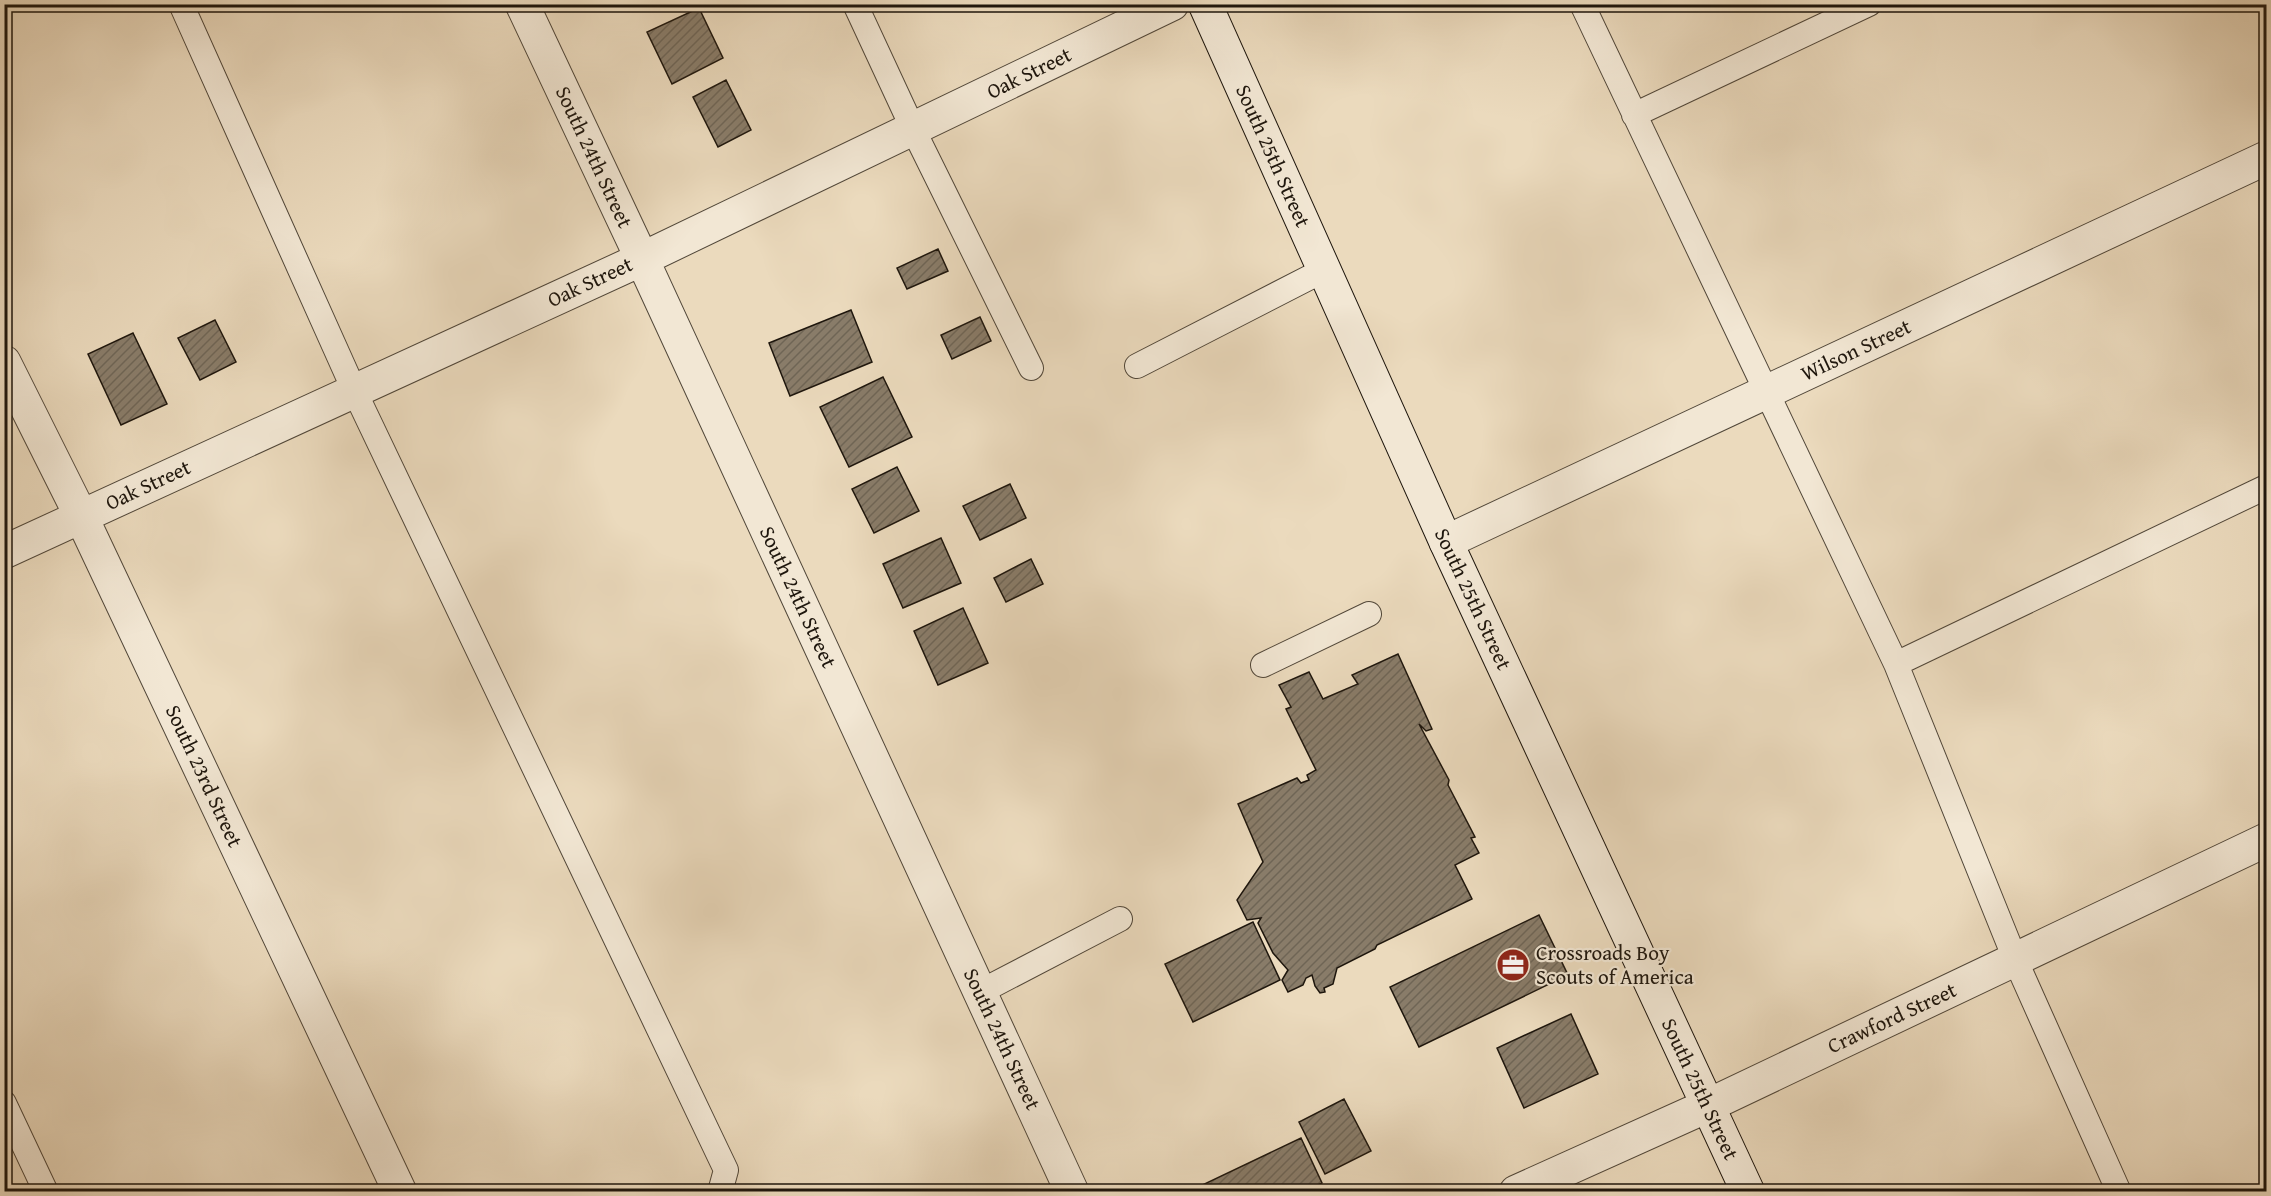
<svg xmlns="http://www.w3.org/2000/svg" width="2271" height="1196" font-family="'Gentium Book Plus',serif">
  <defs>
    <pattern id="building-hatch" width="6" height="6" patternUnits="userSpaceOnUse" patternTransform="scale(1.5)"><rect width="6" height="6" fill="#897c69"/><path d="M-1 1l2-2M0 6l6-6M5 7l2-2" fill="none" stroke="#6f6555"/></pattern>
  </defs>
  <rect width="100%" height="100%" fill="#ebdabd"/>
  <filter id="stains"><feTurbulence type="fractalNoise" baseFrequency=".00333" numOctaves="4"/><feColorMatrix values="0 0 0 0 .2 0 0 0 0 .09 0 0 0 0 .02 0 0 0 .5 -.17"/></filter>
  <radialGradient id="worn" r=".72"><stop offset=".6" stop-color="#630" stop-opacity="0"/><stop offset="1" stop-color="#630" stop-opacity=".3"/></radialGradient>
  <path fill="url(#building-hatch)" stroke="#1e160d" stroke-width="1.5" d="M699,8l24,50 -51,26 -25,-52z
    M726,80l25,50 -33,17 -25,-50z
    M938,249l10,22 -41,18 -10,-21z
    M851,310l21,52 -82,34 -21,-53z
    M980,317l11,24 -39,18 -11,-24z
    M215,320l21,42 -36,18 -22,-42z
    M133,333l34,71 -46,21 -33,-71z
    M883,377l29,60 -63,30 -29,-60z
    M897,467l22,44 -45,22 -22,-44z
    M1010,484l16,34 -46,22 -17,-34z
    M941,538l20,45 -58,25 -20,-44z
    M1031,559l12,25 -37,18 -12,-24z
    M963,608l25,55 -50,22 -24,-54z
    M1398,654l34,75 -6,2 -7,-7 30,56 -1,5 27,52 -4,1 8,15 -24,12 17,34 -95,46 -2,4 -38,19 -4,16 -9,4 1,4 -5,1 -5,-7 -3,-11 -6,3 -3,7 -15,7 -6,-12 6,-10 -15,-17 -15,-30 3,-5 -14,2 -10,-20 26,-38 -25,-58 59,-26 4,5 8,-3 -2,-5 9,-5 -30,-61 5,-2 -12,-22 30,-13 14,27 35,-15 -6,-9z
    M1539,915l29,60 -149,72 -29,-60z
    M1253,922l27,58 -87,42 -28,-58z
    M1571,1014l27,60 -74,34 -27,-60z
    M1344,1099l27,52 -46,23 -26,-52z
    M1301,1138l21,45 -17,9h-105l-2,-5z"/>
  <g fill="none" stroke-linecap="round" stroke-linejoin="round">
    <g stroke="#514739" stroke-width="26">
      <path id="lane" d="M181,4l173,386 372,780 -6,22
        M855,4l58,125 118,239
        M1582,4l314,660 119,295 104,233
        M1634,115l235,-111
        M1137,366l187,-96
        M1896,664l370,-177
        M1263,665l106,-51
        M980,992l140,-73
        M4,1103l42,89"/>
    </g>
    <g stroke="#514739" stroke-width="35">
      <path id="street" d="M522,4l120,255 430,933
        M4,362l77,154 319,676
        M1446,542l820,-384
        M4,552l638,-293 530,-255
        M1516,1192l191,-86 559,-266"/>
    </g>
    <g stroke="#1e160d" stroke-width="35">
      <path id="secondary" d="M1205,4l241,538 302,650"/>
    </g>
    <use href="#lane" stroke="#f2e7d4" stroke-width="24"/>
    <use href="#street" stroke="#f2e7d4" stroke-width="33"/>
    <use href="#secondary" stroke="#f2e7d4" stroke-width="33"/>
  </g>
  <defs>
    <g id="office-disc" transform="scale(1.725)"><circle r="9.5" fill="#8f2418" stroke="#f2e7d4"/><path d="M-6-3h4V-5.5h4V-3h4V5H-6ZM-1-4.5V-3h2v-1.5ZM-6 0V1H6V0Z" fill="#fff"/></g>
  </defs>
  <g fill-rule="evenodd">
    <use href="#office-disc" x="1513" y="965"/>
  </g>
  <g text-anchor="middle" stroke-width="4.5" stroke-linejoin="round" paint-order="stroke">
    <g font-size="21" fill="#1e160d" stroke="#f2e7d4">
      <text transform="translate(1029 73) rotate(-26)" y="7">Oak Street</text>
      <text transform="translate(1273 156) rotate(66)" y="7">South 25th Street</text>
      <text transform="translate(594 157) rotate(65)" y="7">South 24th Street</text>
      <text transform="translate(590 282) rotate(-25)" y="7">Oak Street</text>
      <text transform="translate(1856 350) rotate(-25)" y="7">Wilson Street</text>
      <text transform="translate(148 485) rotate(-25)" y="7">Oak Street</text>
      <text transform="translate(798 597) rotate(65)" y="7">South 24th Street</text>
      <text transform="translate(1473 599) rotate(65)" y="7">South 25th Street</text>
      <text transform="translate(204 776) rotate(65)" y="7">South 23rd Street</text>
      <text transform="translate(1892 1018) rotate(-25)" y="7">Crawford Street</text>
      <text transform="translate(1002 1039) rotate(65)" y="7">South 24th Street</text>
      <text transform="translate(1700 1089) rotate(65)" y="7">South 25th Street</text>
    </g>
    <g font-size="21" fill="#1e160d" stroke="#f2e7d4" text-anchor="start">
      <text x="1536" y="960">Crossroads Boy<tspan x="1536" dy="24">Scouts of America</tspan></text>
    </g>
  </g>
  <rect width="2271" height="1196" fill="none" stroke="#ebdabd" stroke-width="24"/>
  <rect x="6" y="6" width="2259" height="1184" fill="none" stroke="#1e160d" stroke-width="3"/>
  <rect x="12" y="12" width="2247" height="1172" fill="none" stroke="#1e160d" stroke-width="1.5"/>
  <rect width="100%" height="100%" filter="url(#stains)"/>
  <rect width="100%" height="100%" fill="url(#worn)"/>
</svg>
